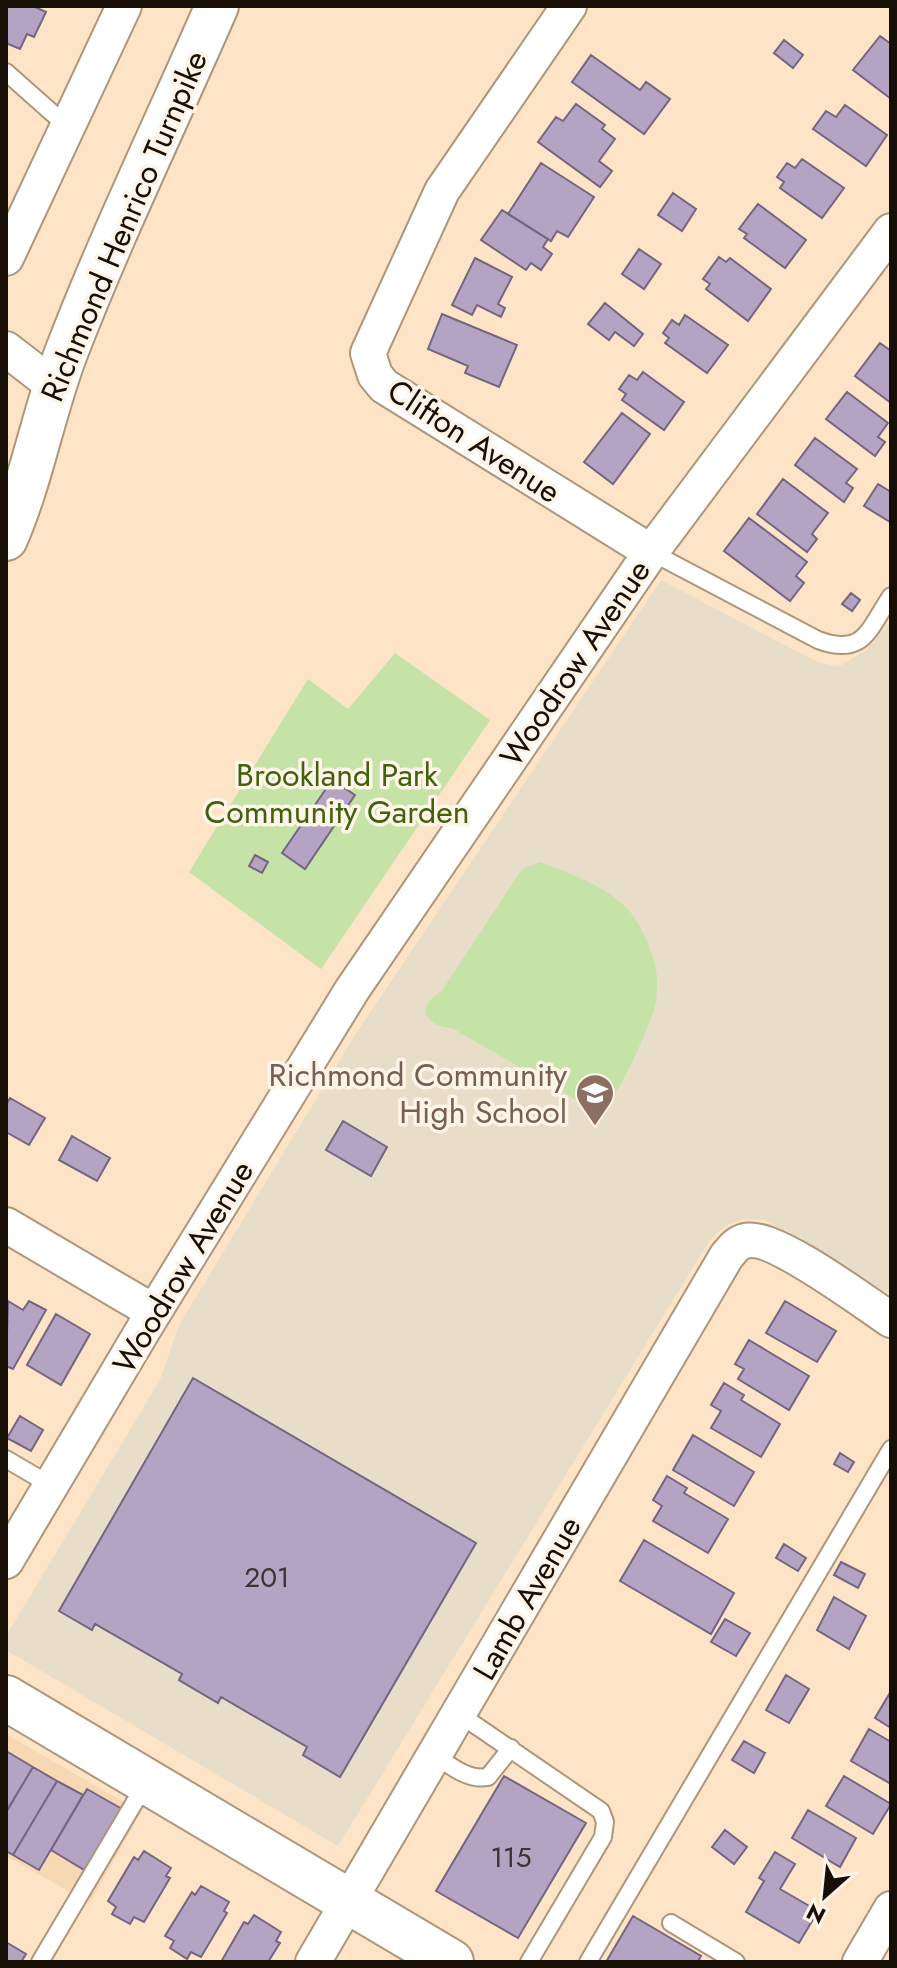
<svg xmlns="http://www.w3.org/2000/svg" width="897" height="1968" font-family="Jost,sans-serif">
  <rect width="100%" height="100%" fill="#fde4c6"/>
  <path fill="#f6d8b4" d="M6,1734l135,78 -51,91 -84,-47z"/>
  <path fill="#e8ddc9" d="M661,580l156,82 21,5 28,-17 25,-29v674l-126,-75 -22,-1 -16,6 -10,8 -9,10 -370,603 -332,-196v-14l154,-256 19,-55 176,-290z"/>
  <path fill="#c5e2a7" d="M395,653l95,67 -169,249 -132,-97 119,-193 40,30z
    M540,862c28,11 72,26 91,51 12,16 24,43 26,63 0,7 0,17 -1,25 -2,16 -35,90 -47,100 -7,5 -16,4 -24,4l-133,-77c-27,-1 -37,-22 -11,-36l81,-123z"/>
  <path fill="#b4a3c2" stroke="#746582" stroke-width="2" d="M6,6h27l13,6 -12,25 -7,-3 -7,15 -14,-6z
    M880,36l11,8v55l-38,-29z
    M784,40l19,15 -10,13 -19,-15z
    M591,55l49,35 6,-8 24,17 -26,35 -72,-52z
    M576,104l29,21 -3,4 13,10 -16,22 13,10 -12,16 -62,-45 18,-25 7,4z
    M845,105l42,30 -21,31 -53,-37 13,-18 10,6z
    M802,159l42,29 -22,30 -42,-30 4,-6 -7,-5 10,-14 8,5z
    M541,163l53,34 -26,40 -11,-6 -6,10 -43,-27z
    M673,193l23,16 -14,22 -24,-16z
    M758,204l48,36 -21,28 -41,-30 3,-4 -8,-5z
    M502,210l46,29 -5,8 9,7 -11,16 -10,-7 -5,7 -45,-30z
    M639,249l22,15 -17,25 -22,-15z
    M719,257l7,5 4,-4 41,31 -23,32 -42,-32 4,-5 -7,-5z
    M475,258l37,19 -14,27 7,4 -4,9 -24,-12 -5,10 -20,-10z
    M605,303l38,31 -9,12 -19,-14 -6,8 -21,-16z
    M442,314l75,31 -18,42 -34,-14 3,-7 -40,-17z
    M685,315l43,30 -21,28 -42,-30 4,-5 -6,-5 9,-13 7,5z
    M880,343l11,8v52l-36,-27z
    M643,372l41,30 -20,28 -42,-30 4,-6 -7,-5 10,-14 8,5z
    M847,392l41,31 -10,14 7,5 -10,14 -49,-37z
    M622,413l28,21 -37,50 -29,-22z
    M815,438l42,31 -11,14 7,5 -9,14 -49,-37z
    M783,479l45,34 -16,21 5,5 -10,13 -50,-38z
    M878,484l13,8 -1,30 -26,-16z
    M749,518l58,44 -11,14 8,7 -14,18 -66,-50z
    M851,593l9,7 -8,11 -10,-7z
    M332,780l23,15 -50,74 -23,-16z
    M255,855l13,7 -6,11 -13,-7z
    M10,1098l35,20 -16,27 -23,-13v-27z
    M343,1121l44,26 -16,29 -45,-26z
    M72,1136l38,22 -13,23 -38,-21z
    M8,1301l15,9 6,-9 17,9 -33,59 -7,-3z
    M785,1301l51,30 -19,31 -51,-29z
    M56,1314l34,20 -29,51 -34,-20z
    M749,1340l60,36 -20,34 -51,-31 6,-10 -9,-5z
    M193,1378l283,165 -136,234 -37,-22 4,-8 -86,-50 -3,6 -39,-23 3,-6 -87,-50 -3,6 -33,-19z
    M724,1383l20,12 -3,5 39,24 -19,33 -50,-29 10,-17 -10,-6z
    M20,1416l23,14 -12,21 -24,-13z
    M693,1435l61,37 -20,34 -61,-36z
    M840,1453l14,9 -6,10 -14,-8z
    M667,1476l20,12 -3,5 44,26 -20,34 -55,-32 9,-15 -9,-6z
    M644,1540l90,53 -23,41 -91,-53z
    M784,1544l22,14 -8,13 -22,-13z
    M841,1562l24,12 -7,14 -24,-13z
    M834,1597l32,19 -17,33 -32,-19z
    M725,1619l25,14 -14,23 -25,-14z
    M786,1675l23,14 -20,34 -23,-13z
    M891,1691v37l-16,-10z
    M869,1729l22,13v42l-40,-23z
    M744,1741l21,12 -11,20 -22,-13z
    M6,1751l27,16 -26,44 -1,-1z
    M33,1767l24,14 -44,74 -7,-4v-39z
    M504,1776l82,47 -68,115 -82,-47z
    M844,1776l47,28 -18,30 -47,-28z
    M57,1781l26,14 -44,75 -26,-15z
    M87,1789l35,20 -36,62 -35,-21z
    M808,1810l48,28 -16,29 -48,-29z
    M725,1830l22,17 -13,17 -22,-17z
    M144,1851l27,17 -5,8 4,2 -26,44 -10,-5 -4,7 -18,-10 4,-7 -8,-6 26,-44 4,3z
    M775,1852l20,12 -15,25 38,22 -19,32 -53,-31 18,-31 -5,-3z
    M201,1886l28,16 -5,9 3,2 -26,44 -10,-5 -4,7 -17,-11 4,-7 -9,-5 27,-44 3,3z
    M254,1915l27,17 -5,9 4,2 -12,19h-47l23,-40 4,2z
    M633,1916l68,40 -3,6h-92z
    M6,1942l20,12 -5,8h-15z"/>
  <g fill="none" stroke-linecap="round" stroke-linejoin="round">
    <g stroke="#ae967a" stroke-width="20">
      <path id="service" d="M6,72l62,55
        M651,552l167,88c46,17 50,-10 73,-44
        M6,1459l46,27
        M459,1714l142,97 4,11 -2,15 -74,125
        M434,1755c16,10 34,26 54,22l23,-29
        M671,1923l65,39
        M40,1962l106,-179
        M588,1962l303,-513"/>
    </g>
    <g stroke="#ae967a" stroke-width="38">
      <path id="minor" d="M569,6l-127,185 -74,162 7,22 9,11 267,166
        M6,258l118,-252
        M6,349l48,37
        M6,1225l148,87
        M6,1561l137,-231 209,-340 299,-438 240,-321
        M313,1962l413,-705c5,-6 10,-14 19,-16 27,-8 119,61 146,79
        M860,1962l31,-53"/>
    </g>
    <g stroke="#ae967a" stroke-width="46">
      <path id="tertiary" d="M6,539c26,-60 37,-125 60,-186 45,-117 101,-232 151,-347"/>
    </g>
    <g stroke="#ae967a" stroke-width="48">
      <path id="secondary" d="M6,1698l445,264"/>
    </g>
    <use href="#service" stroke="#fff" stroke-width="16"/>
    <use href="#minor" stroke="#fff" stroke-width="34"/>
    <use href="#tertiary" stroke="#fff" stroke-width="42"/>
    <use href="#secondary" stroke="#fff" stroke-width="44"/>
  </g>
  <defs>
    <g id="school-pin" transform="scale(2)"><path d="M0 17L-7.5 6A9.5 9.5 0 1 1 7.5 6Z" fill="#8d6e63" stroke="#fef4e8"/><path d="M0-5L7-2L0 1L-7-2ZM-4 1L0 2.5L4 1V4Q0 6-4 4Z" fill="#fff"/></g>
  </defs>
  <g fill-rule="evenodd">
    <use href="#school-pin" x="595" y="1093"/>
  </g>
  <g text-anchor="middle" stroke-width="7" stroke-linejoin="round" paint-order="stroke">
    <g font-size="28" fill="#3e3334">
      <text x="267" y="1587">201</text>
      <text x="511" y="1867">115</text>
    </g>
    <g font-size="32" fill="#170e05" stroke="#fef4e8">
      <text transform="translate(124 226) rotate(-67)" y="11">Richmond Henrico Turnpike</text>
      <text transform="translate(474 441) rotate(33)" y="11">Clifton Avenue</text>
      <text transform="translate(575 663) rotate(-56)" y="11">Woodrow Avenue</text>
      <text transform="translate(183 1267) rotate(-59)" y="11">Woodrow Avenue</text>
      <text transform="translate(527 1598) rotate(-60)" y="11">Lamb Avenue</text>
    </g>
    <g font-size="32" fill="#40610e" stroke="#fef4e8">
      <text x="337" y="786">Brookland Park<tspan x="337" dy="37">Community Garden</tspan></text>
    </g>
    <g font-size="32" fill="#785e54" stroke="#fef4e8" text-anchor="end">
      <text x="567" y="1086">Richmond Community<tspan x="567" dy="37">High School</tspan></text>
    </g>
  </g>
  <rect width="897" height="1968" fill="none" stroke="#170e05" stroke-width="16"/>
  <g transform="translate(825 1896) rotate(207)" stroke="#fef4e8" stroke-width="6" paint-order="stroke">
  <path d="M0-6L14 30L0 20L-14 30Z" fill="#170e05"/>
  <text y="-12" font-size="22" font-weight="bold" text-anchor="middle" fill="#170e05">N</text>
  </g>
</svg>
